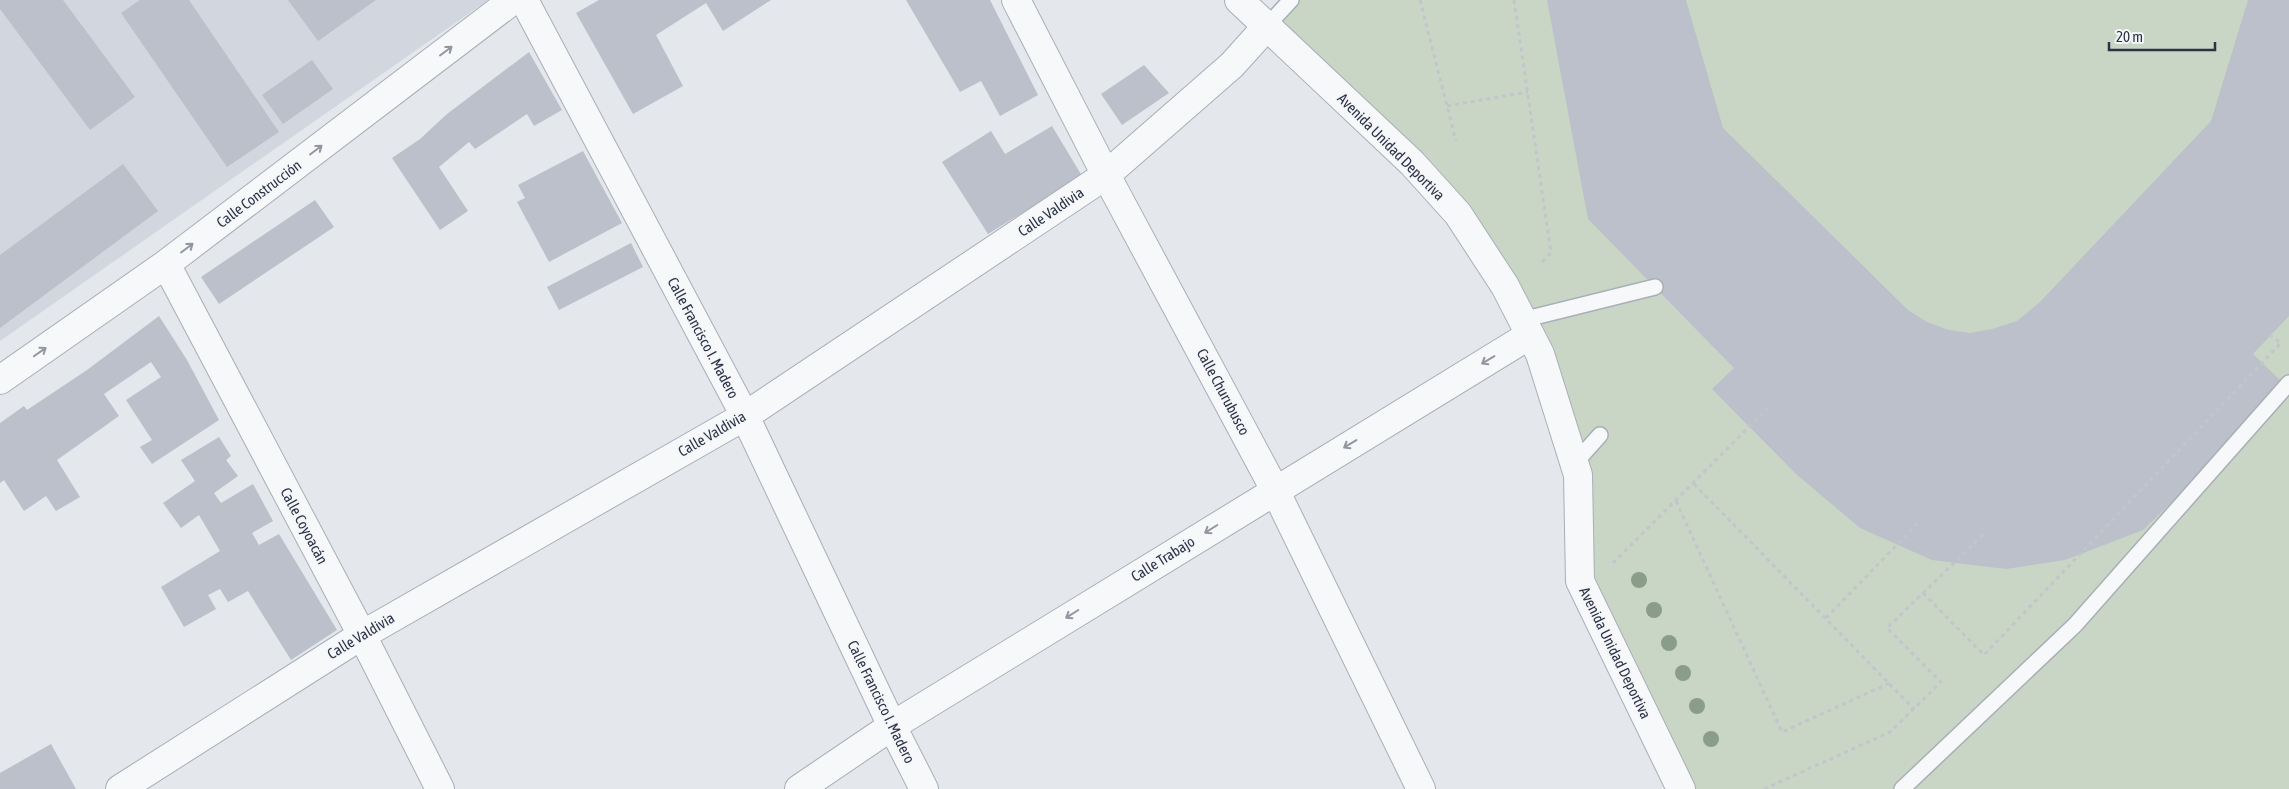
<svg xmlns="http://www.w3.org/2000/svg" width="2289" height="789" font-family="'Asap Condensed',sans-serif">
  <rect width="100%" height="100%" fill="#e4e7ec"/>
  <path fill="#d2d6de" d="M0,0h488l-488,341z"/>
  <path fill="#c9d6c5" d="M1291,0h998v789h-608l-101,-208 -18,-164 -104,-203 -191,-188z"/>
  <path fill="#bbc0ca" d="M0,0h63l72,97 -45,33 -90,-121z
    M140,0h49l90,132 -52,35 -106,-154z
    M288,0h88l-58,41z
    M599,0h172l-48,31 -17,-28 -50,32 27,51 -50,28 -57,-101z
    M906,0h84l48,95 -38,21 -19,-35 -21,11z
    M1547,0h139l37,128 185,182 19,12 22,8 21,3 22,-4 25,-8 23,-19 171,-181 37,-121h41v316l-36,38 28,27 -88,101 -50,48 -78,30 -59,9 -74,-9 -72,-32 -64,-54 -84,-85 22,-21 -146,-149z
    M529,52l33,58 -28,16 -7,-12 -52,35 -6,-7 -30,25 29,44 -28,19 -48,-72 28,-19 27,-25z
    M312,60l21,29 -50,35 -21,-29z
    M1144,65l25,28 -47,32 -21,-31z
    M1052,126l30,50 -94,58 -46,-72 49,-31 14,23z
    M583,151l39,72 -73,39 -32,-60 8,-4 -7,-13z
    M123,164l35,47 -158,117v-73z
    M315,200l19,27 -115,77 -18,-27z
    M631,243l12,24 -84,43 -12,-23z
    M159,316l28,44 32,60 -67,44 -12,-17 12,-7 -26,-40 35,-23 -10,-15 -47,32 15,22 -62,44 23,37 -24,14 -10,-15 -22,15 -20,-31 -4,3v-60l24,-17 3,4 60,-40z
    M219,437l12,19 -5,4 12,16 -24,17 7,10 32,-19 20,37 -21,12 7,12 20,-11 58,96 -46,30 -43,-69 -20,11 -8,-13 -12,6 8,14 -32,18 -23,-40 59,-36 -21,-36 -18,13 -18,-25 32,-22 -14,-21z
    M51,744l25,45h-76v-16z"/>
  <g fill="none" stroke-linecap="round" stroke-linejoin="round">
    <g stroke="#a9aeb7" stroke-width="18">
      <path id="service" d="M1267,26l24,-26
        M1522,320l133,-33
        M1575,463l25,-28
        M1902,789l173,-164 214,-242"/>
    </g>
    <g stroke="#a9aeb7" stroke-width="30">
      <path id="minor" d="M524,0l221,416 147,310 32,63
        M1016,0l90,175 169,315 146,299
        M166,264l196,371 78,154
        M0,380l166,-116 347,-264
        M120,789l242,-154 383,-219 361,-241 126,-110 35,-39
        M799,789l93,-63 638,-391"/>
    </g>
    <g stroke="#a9aeb7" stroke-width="30">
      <path id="tertiary" d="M1239,0l173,163 46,51 47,72 35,68 38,121 2,106 101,208"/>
    </g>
    <path stroke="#c2c5cb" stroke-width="3" stroke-dasharray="4 4" stroke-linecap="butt" d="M1420,0l36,141
      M1514,0l37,253 -10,10
      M1447,106l81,-14
      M1694,484l220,225
      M1676,501l106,231 108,-49
      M1613,563l158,-158
      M1923,593l61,62 297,-312 -10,-7
      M1826,618l94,-97
      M1764,789l126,-57 51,-50 -54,-54 99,-96"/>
    <use href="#service" stroke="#f7f8fa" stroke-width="15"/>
    <use href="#minor" stroke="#f7f8fa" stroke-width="28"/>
    <use href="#tertiary" stroke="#f7f8fa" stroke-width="28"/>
  </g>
  <g fill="#899d89">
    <circle cx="1639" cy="580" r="8"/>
    <circle cx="1654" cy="610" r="8"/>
    <circle cx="1669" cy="643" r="8"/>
    <circle cx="1683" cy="673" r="8"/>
    <circle cx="1697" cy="706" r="8"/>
    <circle cx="1711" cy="739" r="8"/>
  </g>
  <defs><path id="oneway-shaft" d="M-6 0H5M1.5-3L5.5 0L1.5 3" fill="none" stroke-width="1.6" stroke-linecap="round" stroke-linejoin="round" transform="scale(1.25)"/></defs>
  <g stroke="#9196a0">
    <use href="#oneway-shaft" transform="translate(446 51) rotate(-37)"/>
    <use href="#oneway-shaft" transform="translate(316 150) rotate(-37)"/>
    <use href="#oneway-shaft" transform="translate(187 248) rotate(-37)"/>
    <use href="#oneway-shaft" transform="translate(40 352) rotate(-35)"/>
    <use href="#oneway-shaft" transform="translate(1488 360) rotate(149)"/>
    <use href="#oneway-shaft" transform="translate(1350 444) rotate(149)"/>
    <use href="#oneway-shaft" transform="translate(1211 529) rotate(148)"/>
    <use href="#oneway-shaft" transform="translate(1072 614) rotate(148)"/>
  </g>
  <g text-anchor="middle" stroke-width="4" stroke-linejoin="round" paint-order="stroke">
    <g font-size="15" fill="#2b3445" stroke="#f4f6f9">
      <text transform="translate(1391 147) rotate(45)" y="5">Avenida Unidad Deportiva</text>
      <text transform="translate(259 194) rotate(-37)" y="5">Calle Construcción</text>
      <text transform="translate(1051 212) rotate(-34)" y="5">Calle Valdivia</text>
      <text transform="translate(703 338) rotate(62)" y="5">Calle Francisco I. Madero</text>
      <text transform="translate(1223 392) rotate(62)" y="5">Calle Churubusco</text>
      <text transform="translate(712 434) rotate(-30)" y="5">Calle Valdivia</text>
      <text transform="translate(304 526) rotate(62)" y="5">Calle Coyoacán</text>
      <text transform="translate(1163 559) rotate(-32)" y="5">Calle Trabajo</text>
      <text transform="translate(361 636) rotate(-31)" y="5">Calle Valdivia</text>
      <text transform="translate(1615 653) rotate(64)" y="5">Avenida Unidad Deportiva</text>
      <text transform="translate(881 702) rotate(64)" y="5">Calle Francisco I. Madero</text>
    </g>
  </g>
  <path d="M2109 42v8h106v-8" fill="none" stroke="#2b3445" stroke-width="2.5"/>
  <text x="2116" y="42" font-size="15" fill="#2b3445" stroke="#f4f6f9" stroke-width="4" paint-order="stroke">20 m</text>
</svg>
